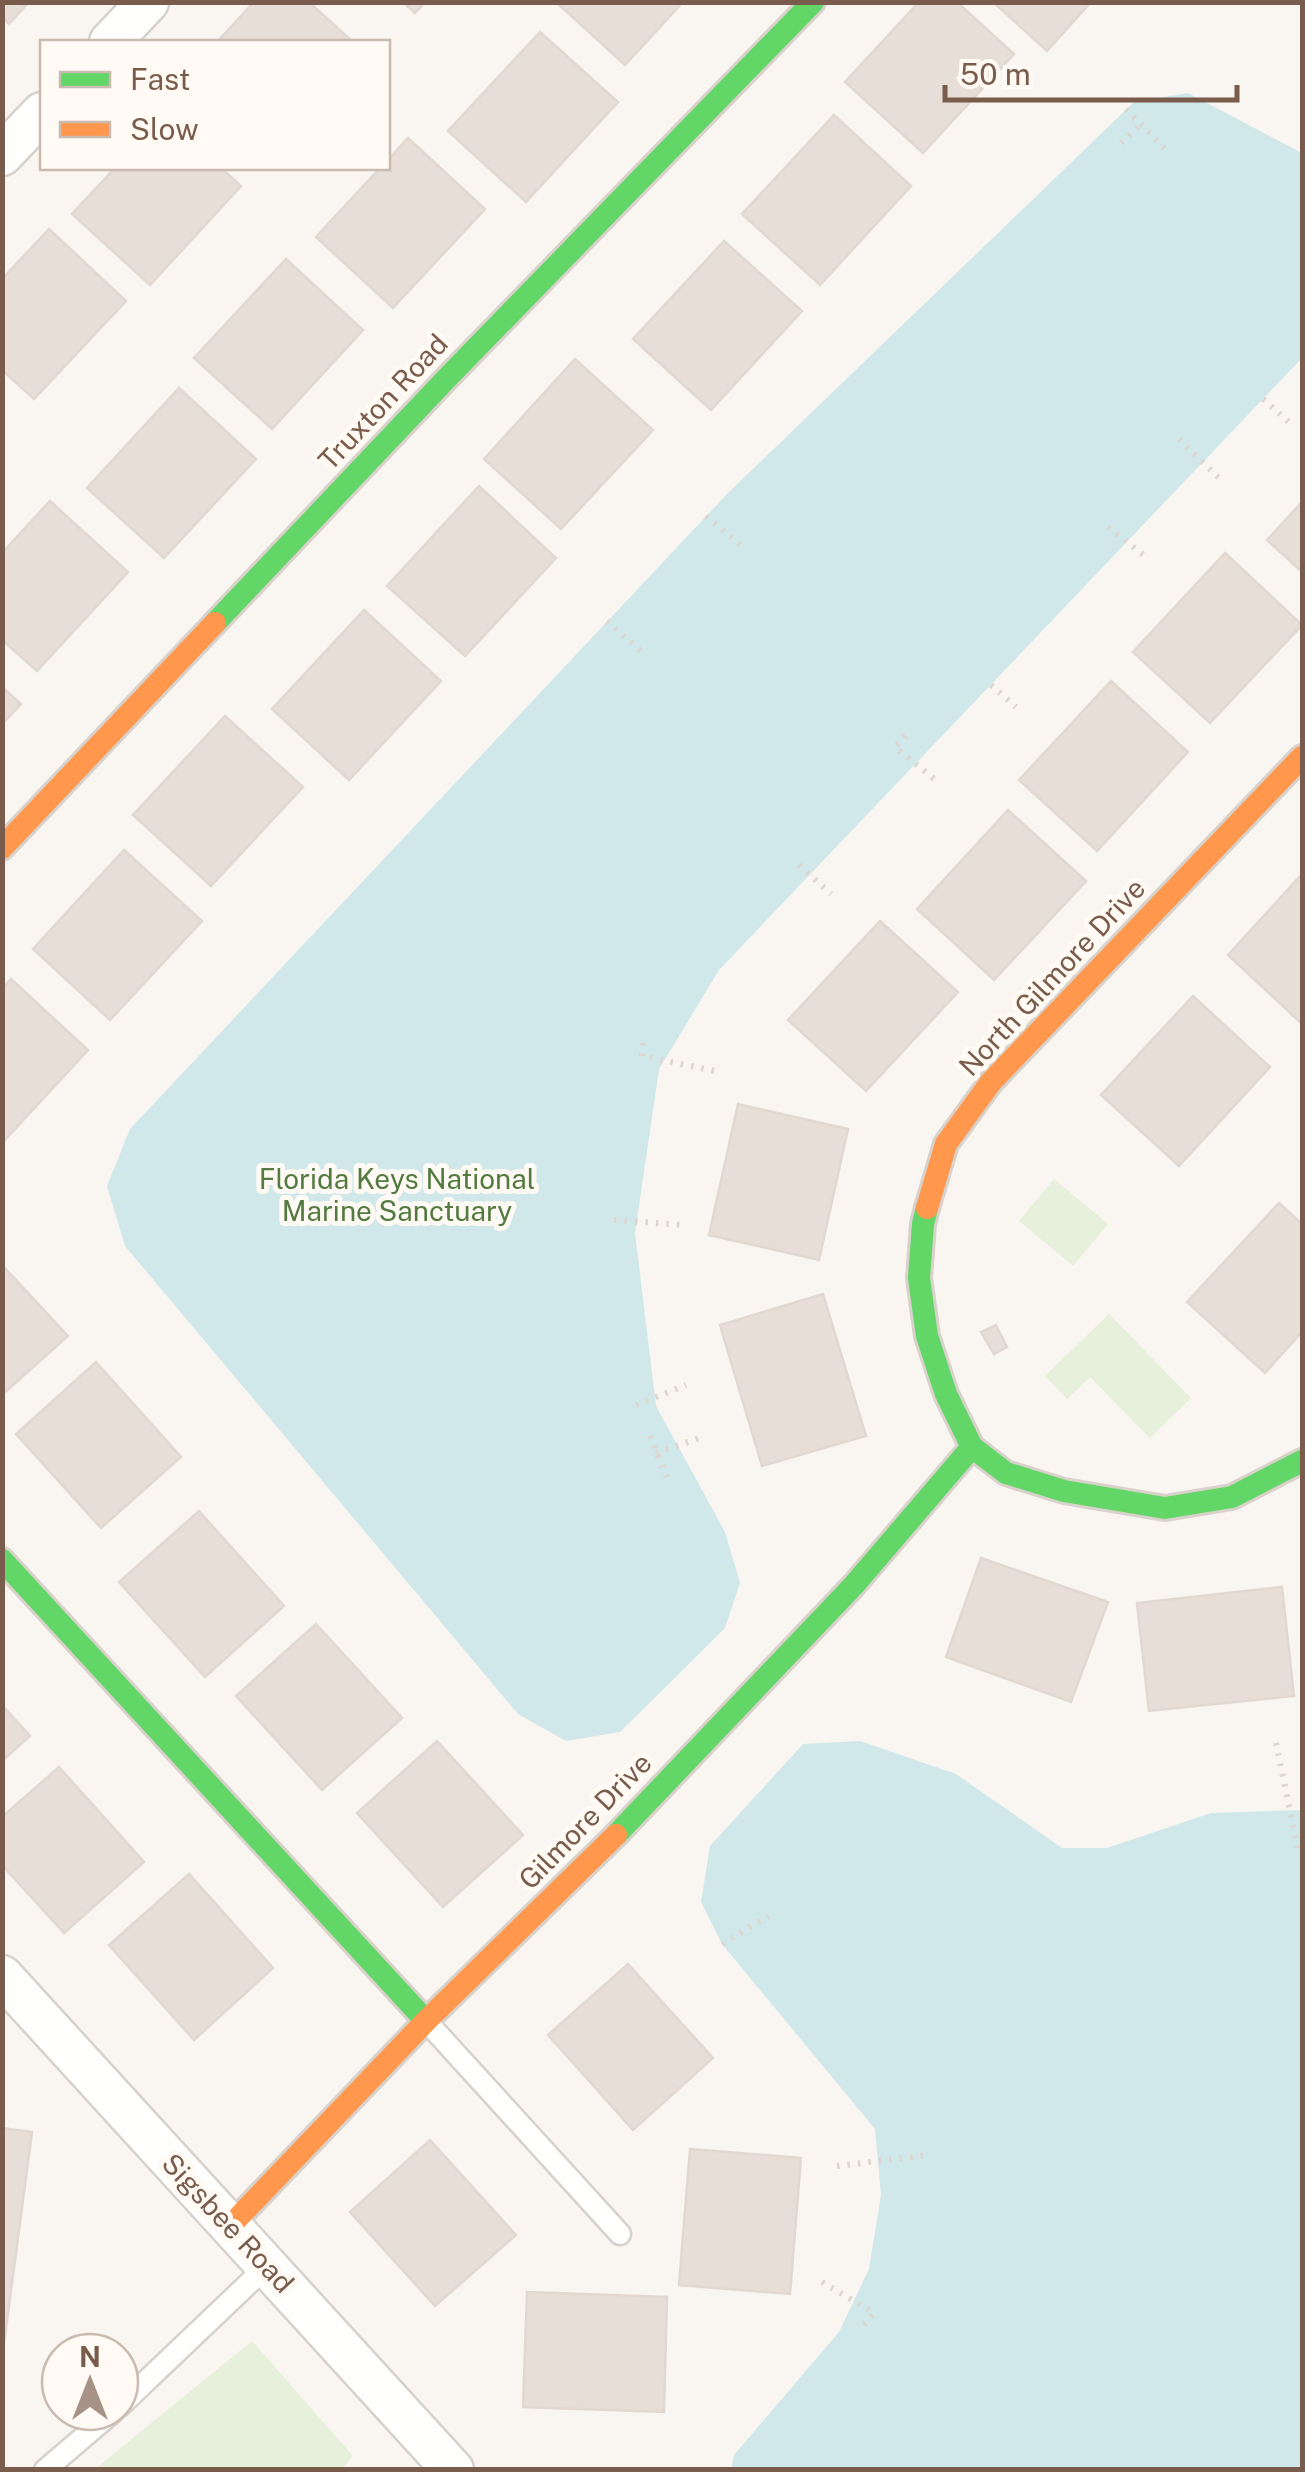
<svg xmlns="http://www.w3.org/2000/svg" width="1305" height="2472" font-family="'Public Sans',sans-serif">
  <rect width="100%" height="100%" fill="#f9f5f0"/>
  <path fill="#e7f0db" d="M1054,1179l54,45 -35,42 -54,-45z
    M1109,1314l82,84 -41,40 -60,-61 -23,22 -22,-23z
    M252,2341l101,115 -11,13h-247z"/>
  <path fill="#d0e8ea" d="M1188,93l114,60v205l-583,612 -60,99 -24,164 21,173 69,126 15,51 -15,45 -105,104 -54,9 -48,-27 -393,-468 -18,-60 23,-57 598,-636 406,-391z
    M860,1741l96,33 106,74h45l104,-35 91,-3v659h-571l3,-14 105,-123 30,-63 12,-74 -6,-66 -153,-185 -21,-42 9,-56 93,-102z"/>
  <path fill="#e6ded7" stroke="#e2d8d2" stroke-width="2.5" d="M2,2h27l-20,22 -7,-7z
    M254,2h55l44,40h-136z
    M403,2h22l-10,11z
    M556,2h127l-58,63z
    M919,2h38l57,52 -91,99 -78,-71z
    M993,2h98l-44,49z
    M540,32l78,70 -92,100 -78,-71z
    M834,115l77,71 -91,99 -78,-71z
    M408,138l77,71 -92,99 -77,-71 64,-69h8v-8z
    M115,168h106l20,18 -91,99 -78,-71z
    M49,229l77,72 -92,98 -32,-29v-91z
    M724,241l78,70 -91,99 -78,-71z
    M286,259l77,71 -91,99 -78,-71z
    M575,359l78,71 -92,99 -77,-70z
    M179,388l77,71 -92,99 -77,-70z
    M479,486l77,72 -91,98 -78,-70z
    M50,501l78,71 -91,99 -35,-31v-87z
    M1302,502v70l-35,-32z
    M1225,553l77,72 -92,98 -77,-71z
    M364,610l77,71 -92,99 -77,-71z
    M1111,681l77,71 -91,99 -78,-71z
    M2,687l19,17 -19,20z
    M225,716l78,71 -92,99 -78,-71z
    M1008,810l78,71 -92,99 -77,-71z
    M124,850l78,71 -92,99 -77,-71z
    M1302,874v150l-74,-69z
    M880,921l78,71 -92,99 -78,-71z
    M11,979l77,71 -86,93v-155z
    M1193,996l77,71 -91,99 -78,-71z
    M738,1104l110,25 -29,131 -110,-25z
    M1279,1203l23,21v108l-37,41 -78,-71z
    M2,1265l66,71 -66,59z
    M823,1294l43,142 -104,30 -42,-141z
    M996,1325l11,22 -13,7 -13,-22z
    M96,1362l85,95 -80,71 -85,-94z
    M199,1511l85,95 -79,71 -86,-95z
    M981,1558l127,44 -37,100 -125,-45z
    M1282,1587l12,109 -145,15 -12,-108z
    M316,1624l86,94 -80,72 -86,-94z
    M2,1705l28,31 -28,25z
    M437,1741l86,94 -80,72 -86,-94z
    M59,1767l85,95 -80,71 -62,-68v-48z
    M189,1874l84,94 -79,72 -85,-95z
    M628,1964l85,94 -80,72 -85,-95z
    M2,2128l30,4 -30,227z
    M430,2140l86,95 -81,71 -85,-94z
    M690,2149l111,9 -11,136 -111,-9z
    M527,2292l140,5 -3,115 -141,-5z"/>
  <g fill="none" stroke-linecap="round" stroke-linejoin="round">
    <g stroke="#d7d1cb" stroke-width="25">
      <path id="lane" d="M427,2022l193,212
        M120,2406l148,-141
        M45,2470l68,-58"/>
    </g>
    <g stroke="#d7d1cb" stroke-width="45">
      <path id="street" d="M110,42l38,-40
        M2,155l40,-42
        M2,1976l451,494"/>
    </g>
    <g stroke="#d9d2cb" stroke-width="28">
      <path id="fast" d="M215,623l234,-247 364,-374
        M927,1208l-4,16 -4,54 8,58 19,58 26,53 34,26 58,18 101,17 67,-11 70,-36
        M2,1560l424,461
        M616,1835l238,-250 118,-138"/>
    </g>
    <g stroke="#d9d2cb" stroke-width="28">
      <path id="slow" d="M2,848l213,-225
        M927,1208l19,-64 45,-62 311,-325
        M230,2226l196,-205 190,-186"/>
    </g>
    <path stroke="#dcd5d0" stroke-width="6" stroke-dasharray="2.5 8" stroke-linecap="butt" d="M1126,109l40,41
      M1121,143l20,-19
      M1263,399l27,24
      M1179,439l44,43
      M706,516l38,32
      M1108,527l38,30
      M607,621l35,31
      M991,685l25,22
      M906,736l-11,11 39,32
      M799,865l32,29
      M643,1043l-1,13 73,15
      M614,1220l70,5
      M636,1405l50,-20
      M650,1436l19,48
      M656,1453l49,-17
      M1276,1743l23,111
      M722,1944l46,-28
      M837,2166l90,-11
      M822,2282l52,31 -11,13"/>
    <use href="#lane" stroke="#fefefd" stroke-width="20"/>
    <use href="#street" stroke="#fefefd" stroke-width="40"/>
    <use href="#fast" stroke="#63d668" stroke-width="22"/>
    <use href="#slow" stroke="#ff974d" stroke-width="22"/>
  </g>
  <g text-anchor="middle" stroke-width="10" stroke-linejoin="round" paint-order="stroke">
    <g font-size="28" fill="#7a5c4d" stroke="#fffaf3">
      <text transform="translate(383 402) rotate(-47)" y="10">Truxton Road</text>
      <text transform="translate(1052 977) rotate(-47)" y="10">North Gilmore Drive</text>
      <text transform="translate(585 1821) rotate(-46)" y="10">Gilmore Drive</text>
      <text transform="translate(228 2223) rotate(47)" y="10">Sigsbee Road</text>
    </g>
    <g font-size="28" fill="#537a41" stroke="#fffaf3">
      <text x="397" y="1189">Florida Keys National<tspan x="397" dy="32">Marine Sanctuary</tspan></text>
    </g>
  </g>
  <rect width="1305" height="2472" fill="none" stroke="#7a5c4d" stroke-width="10"/>
  <rect x="40" y="40" width="350" height="130" fill="#fffaf3" stroke="#cabbb1" stroke-width="2.5"/>
  <rect x="60" y="72" width="50" height="15" fill="#63d668" stroke="#cabbb1" stroke-width="2.5"/>
  <text x="130" y="90" font-size="30" fill="#7a5c4d">Fast</text>
  <rect x="60" y="122" width="50" height="15" fill="#ff974d" stroke="#cabbb1" stroke-width="2.5"/>
  <text x="130" y="140" font-size="30" fill="#7a5c4d">Slow</text>
  <g transform="translate(90 2382)"><circle r="48" fill="#fffaf3" stroke="#cabbb1" stroke-width="2.5"/>
  <path d="M0-8L18 38L0 25L-18 38Z" fill="#a69286"/>
  <text y="-15" font-size="28" font-weight="bold" text-anchor="middle" fill="#7a5c4d">N</text>
  </g>
  <path d="M945 85v15h292v-15" fill="none" stroke="#7a5c4d" stroke-width="5"/>
  <text x="960" y="85" font-size="30" fill="#7a5c4d" stroke="#fffaf3" stroke-width="8" paint-order="stroke">50 m</text>
</svg>
